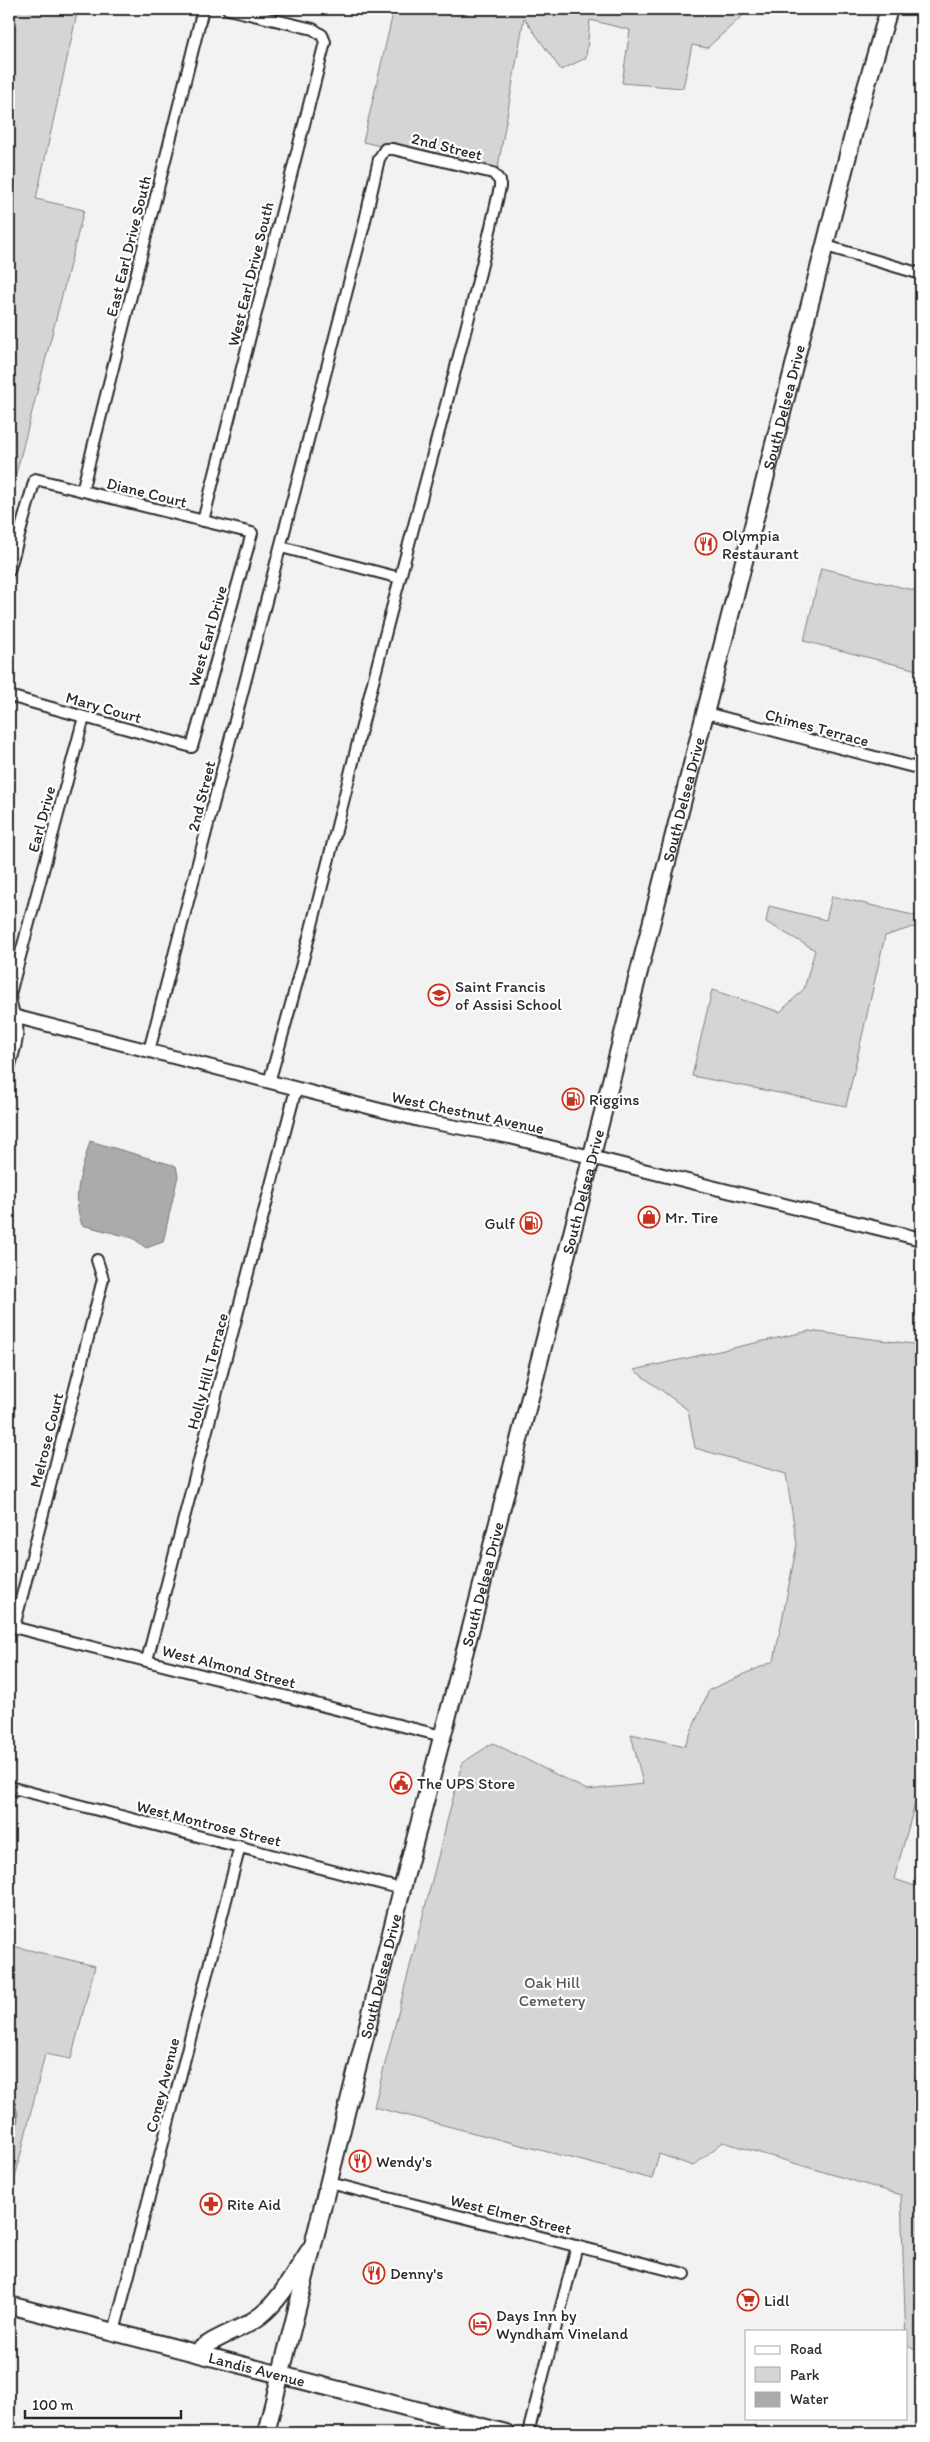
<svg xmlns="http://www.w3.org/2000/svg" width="930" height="2442" font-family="Itim,sans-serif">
  <rect width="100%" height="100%" fill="#f2f2f2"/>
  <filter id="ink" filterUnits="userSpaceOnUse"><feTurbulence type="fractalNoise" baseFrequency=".02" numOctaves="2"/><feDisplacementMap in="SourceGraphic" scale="10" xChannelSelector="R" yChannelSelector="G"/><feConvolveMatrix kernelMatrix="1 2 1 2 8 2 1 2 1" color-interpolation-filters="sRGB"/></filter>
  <g filter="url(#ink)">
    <path fill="#d5d5d5" stroke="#808080" d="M9,9h69l-42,190 48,11 -75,291z
      M394,9h356l-43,39 -15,-3 -9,43 -61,-5 8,-53 -40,-10 -4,38 -25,12 -37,-52 -27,155 -134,-31z
      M821,568l100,24v79l-117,-30z
      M832,896l89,21v12l-8,-2 -28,9 -39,170 -154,-30 20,-86 68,22 24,-23 11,-39 -49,-28 3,-16 57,14z
      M809,1331l112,14v437l-27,97 27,9v464l-15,-8 -5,-149 -178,-53 -30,24 -34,-12 -7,25 -278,-72 88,-344 31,-20 94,47 56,-6 -12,-50 54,12 24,-56 65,-29 23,-117 -11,-70 -91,-26 -7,-38 -54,-40z
      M9,1945l86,21 -24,93 -26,-5 -31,128 -5,-1z"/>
    <path fill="#ababab" stroke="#787878" d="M90,1141l86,25 2,10 -15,66 -17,6 -13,-10 -51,-13c-11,-29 0,-55 8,-84z
      M9,2099c18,9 3,48 0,64z"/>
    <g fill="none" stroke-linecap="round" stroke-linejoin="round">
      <g stroke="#2b2b2b" stroke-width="14">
        <path id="minor" d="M826,246l95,28
          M82,491l121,-482
          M203,521l122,-479 -3,-7 -9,-6 -85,-20
          M281,547l119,31
          M9,571l26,-92 217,54 -60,214 -183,-51
          M706,713l215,56
          M149,1051l215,-826 15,-66 6,-10h8l100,24 7,8v6c-29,131 -66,261 -100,391 -45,168 -82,337 -131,504
          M9,1069c3,-13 10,-29 8,-43 -2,-12 -7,-20 -7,-32l74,-277
          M9,1626l433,110
          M14,1627l89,-348 -6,-19
          M147,1660l149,-571
          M9,1787l393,102
          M330,2183l355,91
          M114,2332l126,-486
          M528,2433l49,-187"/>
      </g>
      <g stroke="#2b2b2b" stroke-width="16">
        <path id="tertiary" d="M9,1015l410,105 91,17 411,102"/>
      </g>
      <g stroke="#2b2b2b" stroke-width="20">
        <g id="primary">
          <path id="s1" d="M9,2305l497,128"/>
          <path d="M196,2353c19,-17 44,-22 64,-37 21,-16 35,-44 49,-65"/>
          <path id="s2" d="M266,2433l136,-544 71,-269 387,-1512 29,-99"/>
        </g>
      </g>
      <use href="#minor" stroke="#fff" stroke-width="10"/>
      <use href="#tertiary" stroke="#fff" stroke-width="12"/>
      <use href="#primary" stroke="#fff" stroke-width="16"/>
    </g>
  </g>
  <defs>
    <g id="restaurant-ring" transform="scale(1.125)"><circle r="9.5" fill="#fff" stroke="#c8321e" stroke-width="1.5"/><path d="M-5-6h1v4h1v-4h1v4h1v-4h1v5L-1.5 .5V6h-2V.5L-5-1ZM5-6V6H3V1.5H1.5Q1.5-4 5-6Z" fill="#c8321e"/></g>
    <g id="school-ring" transform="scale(1.125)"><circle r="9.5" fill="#fff" stroke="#c8321e" stroke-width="1.5"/><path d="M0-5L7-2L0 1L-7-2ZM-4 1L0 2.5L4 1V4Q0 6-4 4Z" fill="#c8321e"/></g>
    <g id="fuel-ring" transform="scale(1.125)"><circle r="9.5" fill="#fff" stroke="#c8321e" stroke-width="1.5"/><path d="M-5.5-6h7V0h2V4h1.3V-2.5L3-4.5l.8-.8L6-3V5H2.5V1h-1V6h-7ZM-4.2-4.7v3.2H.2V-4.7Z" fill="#c8321e"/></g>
    <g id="shop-ring" transform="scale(1.125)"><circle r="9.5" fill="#fff" stroke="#c8321e" stroke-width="1.5"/><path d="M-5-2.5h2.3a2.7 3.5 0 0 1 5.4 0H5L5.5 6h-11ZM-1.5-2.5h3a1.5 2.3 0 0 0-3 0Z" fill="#c8321e"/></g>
    <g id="civic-ring" transform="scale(1.125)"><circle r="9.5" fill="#fff" stroke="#c8321e" stroke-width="1.5"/><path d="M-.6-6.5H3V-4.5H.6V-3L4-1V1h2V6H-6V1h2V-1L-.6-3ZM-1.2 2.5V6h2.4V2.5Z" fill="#c8321e"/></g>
    <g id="pharmacy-ring" transform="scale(1.125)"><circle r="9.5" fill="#fff" stroke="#c8321e" stroke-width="1.5"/><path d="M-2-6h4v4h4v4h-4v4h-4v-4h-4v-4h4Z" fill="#c8321e"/></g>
    <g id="supermarket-ring" transform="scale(1.125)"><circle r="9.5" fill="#fff" stroke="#c8321e" stroke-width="1.5"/><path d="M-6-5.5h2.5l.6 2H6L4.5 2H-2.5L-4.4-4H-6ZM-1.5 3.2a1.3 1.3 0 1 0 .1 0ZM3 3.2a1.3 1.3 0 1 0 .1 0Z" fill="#c8321e"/></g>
    <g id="hotel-ring" transform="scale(1.125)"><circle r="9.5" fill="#fff" stroke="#c8321e" stroke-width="1.5"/><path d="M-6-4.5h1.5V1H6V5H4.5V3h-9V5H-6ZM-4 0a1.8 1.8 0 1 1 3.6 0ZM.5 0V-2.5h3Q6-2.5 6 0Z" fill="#c8321e"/></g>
  </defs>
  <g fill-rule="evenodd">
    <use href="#restaurant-ring" x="706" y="544"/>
    <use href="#school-ring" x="439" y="995"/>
    <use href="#fuel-ring" x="573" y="1099"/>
    <use href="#shop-ring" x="649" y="1217"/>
    <use href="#fuel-ring" x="531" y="1223"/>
    <use href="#civic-ring" x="401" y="1783"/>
    <use href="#restaurant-ring" x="360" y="2161"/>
    <use href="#pharmacy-ring" x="211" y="2204"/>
    <use href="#restaurant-ring" x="374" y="2273"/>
    <use href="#supermarket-ring" x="748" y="2300"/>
    <use href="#hotel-ring" x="480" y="2324"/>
  </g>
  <g text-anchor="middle" stroke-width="4.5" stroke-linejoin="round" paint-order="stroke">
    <g font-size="16" fill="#2b2b2b" stroke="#fff">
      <text transform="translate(447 146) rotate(14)" y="6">2nd Street</text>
      <text transform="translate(128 246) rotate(-76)" y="6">East Earl Drive South</text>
      <text transform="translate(250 274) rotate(-76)" y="6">West Earl Drive South</text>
      <text dy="6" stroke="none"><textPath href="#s2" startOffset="2091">South Delsea Drive</textPath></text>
      <text transform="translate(147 492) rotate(14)" y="6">Diane Court</text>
      <text transform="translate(207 636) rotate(-74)" y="6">West Earl Drive</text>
      <text transform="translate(104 707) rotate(16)" y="6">Mary Court</text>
      <text transform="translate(817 727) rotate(15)" y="6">Chimes Terrace</text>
      <text transform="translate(201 796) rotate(-76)" y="6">2nd Street</text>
      <text dy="6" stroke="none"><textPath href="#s2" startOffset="1686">South Delsea Drive</textPath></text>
      <text transform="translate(41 819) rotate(-75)" y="6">Earl Drive</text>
      <text transform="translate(468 1112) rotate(12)" y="6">West Chestnut Avenue</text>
      <text dy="6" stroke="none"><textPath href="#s2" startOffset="1281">South Delsea Drive</textPath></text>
      <text transform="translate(207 1371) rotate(-75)" y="6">Holly Hill Terrace</text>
      <text transform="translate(46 1440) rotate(-76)" y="6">Melrose Court</text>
      <text dy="6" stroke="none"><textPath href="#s2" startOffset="876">South Delsea Drive</textPath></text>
      <text transform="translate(229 1666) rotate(14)" y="6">West Almond Street</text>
      <text transform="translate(209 1823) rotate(14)" y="6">West Montrose Street</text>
      <text dy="6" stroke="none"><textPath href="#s2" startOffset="471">South Delsea Drive</textPath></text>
      <text transform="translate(162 2085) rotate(-76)" y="6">Coney Avenue</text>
      <text transform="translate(511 2214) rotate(14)" y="6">West Elmer Street</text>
      <text dy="6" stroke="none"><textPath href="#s1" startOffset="256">Landis Avenue</textPath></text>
    </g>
    <g font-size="16" fill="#2b2b2b" stroke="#fff" text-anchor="start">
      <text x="722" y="541">Olympia<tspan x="722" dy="18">Restaurant</tspan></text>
      <text x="455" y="992">Saint Francis<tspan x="455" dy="18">of Assisi School</tspan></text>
      <text x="589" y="1105">Riggins</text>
      <text x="665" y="1223">Mr. Tire</text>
      <text x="515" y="1229" text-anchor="end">Gulf</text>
      <text x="417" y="1789">The UPS Store</text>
      <text x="376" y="2167">Wendy's</text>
      <text x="227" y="2210">Rite Aid</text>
      <text x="390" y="2279">Denny's</text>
      <text x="764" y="2306">Lidl</text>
      <text x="496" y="2321">Days Inn by<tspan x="496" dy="18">Wyndham Vineland</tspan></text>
    </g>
    <g font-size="16" fill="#565656" stroke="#fff">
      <text x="552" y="1988">Oak Hill<tspan x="552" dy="18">Cemetery</tspan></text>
    </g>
  </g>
  <rect width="930" height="2442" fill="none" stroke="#fff" stroke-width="30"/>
  <rect x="15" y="15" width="900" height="2412" fill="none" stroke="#2b2b2b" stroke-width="2" filter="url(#ink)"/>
  <rect x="745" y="2330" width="162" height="90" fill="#ffffff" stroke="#aaaaaa"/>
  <rect x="755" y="2346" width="25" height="8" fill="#ffffff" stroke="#aaaaaa"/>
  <text x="790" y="2354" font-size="15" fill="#2b2b2b">Road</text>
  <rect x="755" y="2367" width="25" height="15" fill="#d5d5d5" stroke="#aaaaaa"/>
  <text x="790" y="2380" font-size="15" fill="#2b2b2b">Park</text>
  <rect x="755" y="2392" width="25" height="15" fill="#ababab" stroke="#aaaaaa"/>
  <text x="790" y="2404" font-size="15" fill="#2b2b2b">Water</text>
  <path d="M25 2410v8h156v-8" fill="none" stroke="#2b2b2b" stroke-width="2.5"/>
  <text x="32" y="2410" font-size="15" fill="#2b2b2b" stroke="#ffffff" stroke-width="4" paint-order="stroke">100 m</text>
</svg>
